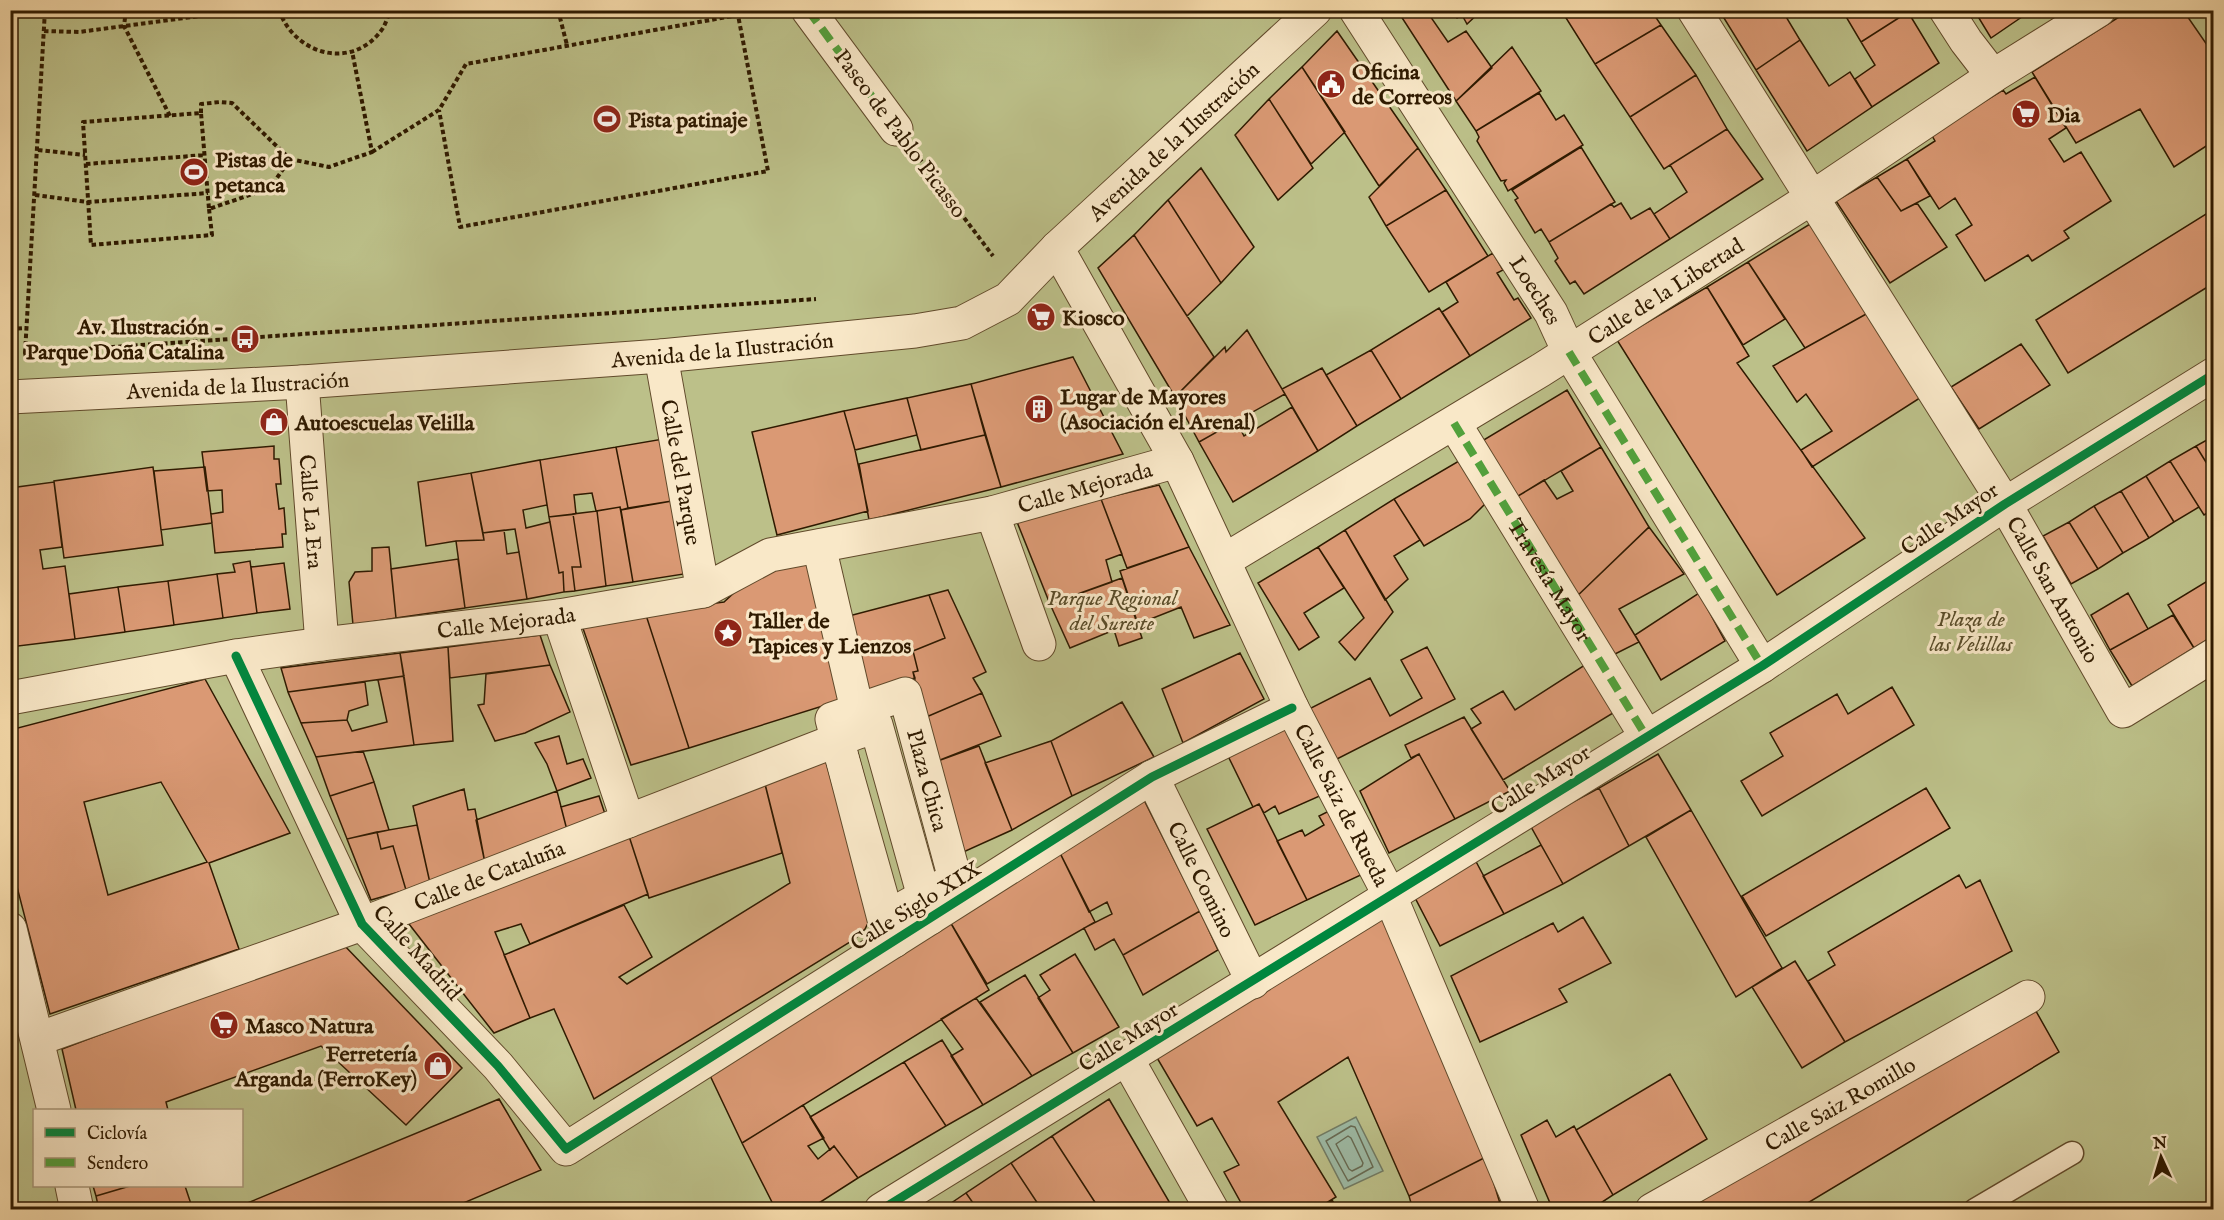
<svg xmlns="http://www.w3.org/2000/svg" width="2224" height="1220" font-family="'IM FELL English',serif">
  <rect width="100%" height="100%" fill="#f6dbab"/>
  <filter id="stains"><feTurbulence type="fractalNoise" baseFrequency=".00333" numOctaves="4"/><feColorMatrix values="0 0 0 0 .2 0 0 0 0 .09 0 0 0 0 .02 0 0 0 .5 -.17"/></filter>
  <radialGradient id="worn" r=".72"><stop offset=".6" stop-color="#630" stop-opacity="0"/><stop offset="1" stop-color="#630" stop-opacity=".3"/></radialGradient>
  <path fill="#bcc089" stroke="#766d44" stroke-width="1.5" fill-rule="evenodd" d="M10,11h2203v1198h-2202zM34,1110h208v76h-208z"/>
  <path fill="#9dbba6" stroke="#717b64" stroke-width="1.5" d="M1356,1117l27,54 -39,18 -27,-52z"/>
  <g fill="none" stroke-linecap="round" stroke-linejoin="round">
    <path stroke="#666a53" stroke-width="1.5" d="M1351,1126l4,1 18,40 -25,14 -22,-40z
      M1348,1136l3,2 12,25 -1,3 -10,5 -3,-2 -13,-25z"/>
  </g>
  <path fill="#da9974" stroke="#2f1a00" stroke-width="1.5" fill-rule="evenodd" d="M1397,10h42l-9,6 18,26 18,-11 26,37 -36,33z
    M1452,10h30l-15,14 -5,-9 -5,3z
    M1561,10h90l10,15 -66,39z
    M1719,10h63l18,30 -44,30z
    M1842,10h65l1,2 -47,30z
    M1974,10h58l-41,28z
    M2130,10h53l31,45v86l-40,26 -34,-58 -64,34 -44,-71z
    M1908,12l31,51 -67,44 -17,-28 20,-14 -14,-23z
    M1661,25l35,50 -66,42 -35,-53z
    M1337,31l81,117 -39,38 -77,-119z
    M1800,40l29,46 21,-14 22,35 -65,44 -51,-81z
    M1512,47l29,44 -65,40 -20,-30z
    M1302,67l43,65 -34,32 -42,-65z
    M1696,75l31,54 -63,40 -34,-52z
    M2035,77l31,51 -17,11 15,23 17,-10 30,49 -47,30 5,7 -37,23 -4,-6 -43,26 -29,-46 16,-10 -17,-27 -16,11 -32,-50 28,-18 -4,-7 72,-44 3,4z
    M1539,93l17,27 8,-5 19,30 -75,46 -4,-8 2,-3 -5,1 -24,-40 2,-4 -3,-6z
    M1269,99l44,69 -35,32 -43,-65z
    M1727,129l36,50 -93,60 -16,-25 33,-22 -17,-27z
    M1581,147l34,55 -66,40 -8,-13 -6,4 -20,-33 3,-2 -6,-8z
    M1418,148l28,42 -60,36 -17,-29z
    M1907,159l23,37 -29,15 -24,-34z
    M1201,168l53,79 -33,36 -53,-83z
    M1877,177l24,34 16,-8 30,44 -57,36 -54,-82z
    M1446,190l42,66 -59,36 -43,-66z
    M1168,200l53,83 -34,33 -53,-81z
    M1621,203l10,16 19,-11 20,31 -86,55 -9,-13 -5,3 -15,-23 3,-3 -9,-16 62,-38 3,3z
    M2214,209v74l-146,90 -32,-53z
    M1810,224l58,89 -63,35 -57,-86z
    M1134,235l80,122 -39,40 -77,-129z
    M1493,253l10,17 -6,3 17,27 4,-2 13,20 -61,38 -28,-44 16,-10 -12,-20z
    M1748,262l37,57 -42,26 -36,-58z
    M1707,287l42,69 -12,7 128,175 -88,57 -160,-255z
    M1439,308l31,48 -69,43 -30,-49z
    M1868,313l55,83 -111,71 -11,-17 31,-19 -26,-37 -9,8 -24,-36z
    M1247,330l38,64 -86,48 -24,-45 50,-50 1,5z
    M2021,344l29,41 -71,44 -28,-42z
    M1371,350l30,49 -44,27 -31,-51z
    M1073,357l50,97 -122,33 -30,-103z
    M1322,368l35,58 -39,25 -36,-62z
    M971,384l14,51 -64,15 -14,-52z
    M1567,390l34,57 -88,52 -36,-55z
    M907,398l10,37 -62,15 -11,-39z
    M1292,407l26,44 -85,51 -34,-60 37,-21 8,15z
    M844,411l11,39 13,61 -91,24 -25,-103z
    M985,435l16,52 -132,33 -10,-56z
    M2214,436v39l-18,-29z
    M663,439l9,62 -44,7 -12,-61z
    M274,446v13h5l2,25h-5l3,25 5,-1 2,26h-4l1,13 -68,6 -4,-39 12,-2 -1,-22 -15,1 -5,-39z
    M2196,446l18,29v34l-10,6 -34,-54z
    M616,447l12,61 -7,2 -1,-3 -24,4 -4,-18 -18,2 2,19 -27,3 -9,-57z
    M1601,447l48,80 -75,72 -61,-100 31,-19 13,19 16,-8 -12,-20z
    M1464,458l25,42 -19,19 -46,27 -30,-47z
    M540,460l7,45 -24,5 3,18 24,-6 9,51 4,-1 1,20 -37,7 -12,-70 -32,4 -12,-60z
    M2170,461l29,46 -25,15 -28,-46z
    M153,467l10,78 -99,13 -10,-77z
    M205,467l7,56 -51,7 -7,-59z
    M471,473l13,67 -28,1 -30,5 -8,-64z
    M2146,476l28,46 -25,16 -28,-47z
    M54,482l8,65 -22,3 3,19 22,-3 10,73 -65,8v-159z
    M1159,485l30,62 -62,21 -26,-69z
    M2121,491l28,47 -26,15 -29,-47z
    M1101,499l21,55 -16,6 6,22 -62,22 -35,-87z
    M1394,499l26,41 -26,16 14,23 -23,21 -40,-70z
    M672,501l12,73 -51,8 -12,-72z
    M2094,506l29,47 -25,16 -29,-47z
    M620,507l13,75 -27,4 -9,-75z
    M597,511l9,75 -31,5 -3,-24h9l-8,-53z
    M573,514l8,53h-9l3,24 -11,1 -1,-20 -4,1 -10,-56z
    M2069,522l29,47 -27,15 -28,-48z
    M1649,527l35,47 -65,35 20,33 -24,12 -41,-55z
    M504,530l3,24 12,-2 8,47 -62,9 -9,-67 28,-1 -1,-7z
    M1345,530l48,82 -38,48 -16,-18 25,-24 -46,-71z
    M389,547l7,71 -43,7 -4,-43 6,-10 17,-1v-23z
    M1189,547l41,78 -36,13 -13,-31 -43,17 -18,-53z
    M1318,547l26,41 -40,25 15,24 -20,13 -41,-67z
    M810,555l35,144 -156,49 -44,-136 79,-10 41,-38z
    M458,559l7,49 -69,10 -5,-49z
    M250,561l7,52 -34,5 -6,-44 18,-2 -2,-8z
    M284,563l6,46 -33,4 -6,-46z
    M217,574l6,44 -49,7 -6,-44z
    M2214,577v59l-20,12 -26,-43z
    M1122,578l20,60 -23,8 -5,-16 -44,18 -20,-44z
    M168,581l6,44 -49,7 -7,-45z
    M118,587l7,45 -50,7 -6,-45z
    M948,590l38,82 -13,6 9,15 -58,25 -11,-46 5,-1 -5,-20 32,-13 -16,-43z
    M1699,593l26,48 -64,39 -26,-45z
    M2128,593l20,36 -38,21 -19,-35z
    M929,595l16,43 -32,13 5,20 -5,1 2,6 -50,14 -20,-75z
    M645,612l44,136 -58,17 -51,-145z
    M2173,615l21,33 -62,38 -22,-36z
    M540,635l10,30 -100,13 -2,-31z
    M448,647l5,94 -39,4 -14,-92z
    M1427,647l28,52 -120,61 -26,-51 61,-31 20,38 32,-18 -21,-38z
    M400,653l4,23 -116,16 -7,-24z
    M1240,653l24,46 -81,44 -21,-54z
    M1591,661l27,49 -115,70 -32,-51 10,-6 -10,-14 32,-18 12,19z
    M550,665l20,47 -45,21 -30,8 -17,-36 6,-1 2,-30z
    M404,676l10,69 -98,12 -15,-34 46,-3 5,11 35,-9 -9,-42z
    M205,679l85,154 -81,30 30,86 -189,65 -40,-154v-130zM161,782l46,80 -99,33 -24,-93z
    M365,682l3,23 -19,6 -2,9 -46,3 -13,-31z
    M1892,687l22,38 -152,91 -21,-35 42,-25 -13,-23 67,-39 11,20z
    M982,693l19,43 -66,26 -11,-44z
    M1122,702l32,55 -82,39 -21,-55z
    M1464,717l46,74 -55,28 -36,-65 -8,4 -6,-13z
    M1285,728l37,67 -43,19 -4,-8 -11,7 -5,-9 -6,3 -25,-51z
    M559,736l8,28 16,-5 8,19 -34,13 -10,-27 -12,-21z
    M1051,741l21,55 -60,34 -27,-67z
    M979,746l33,84 -53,24 -24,-92z
    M831,750l44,159 -10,20 -10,10 -261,160 -40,-90 -24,9 -26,-63 120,-50 28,52 -33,20 8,7 163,-101 -27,-107z
    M363,751l11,31 -44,14 -14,-39z
    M1419,754l36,65 -66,34 -29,-62z
    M1658,754l33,56 -62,36 -30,-58z
    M763,776l19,77 -133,45 -22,-68z
    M374,782l15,48 -42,9 -17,-43z
    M1599,788l30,58 -66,38 -33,-59z
    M1926,788l24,40 -184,108 -24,-40z
    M464,789l4,21 7,-1 10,54 -55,20 -17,-77z
    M557,791l11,43 -83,29 -9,-43z
    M599,796l8,24 -39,14 -7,-27z
    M1143,798l57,113 -77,44 -9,-16 -19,11 -11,-22 28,-14 -5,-12 -18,10 -31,-63z
    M1259,804l48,96 -52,25 -48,-96z
    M1691,810l91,158 -46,29 -90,-160z
    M1329,811l34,63 -56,26 -30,-59 25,-11 3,6 19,-11 -5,-9z
    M417,825l13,58 -24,7 -13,-44 -12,3 -4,-17z
    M627,830l21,64 -118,50 -9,-20 -26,8 35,86 -36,15 -92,-118z
    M377,832l4,17 12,-3 13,44 -35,10 -24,-61z
    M1541,845l22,39 -59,30 -21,-38z
    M1058,849l37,73 -108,62 -41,-69z
    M1473,856l31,58 -64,32 -29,-56z
    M1959,875l7,13 14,-8 32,71 -167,91 -37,-61 27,-16 -7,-13z
    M1200,911l18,39 -75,45 -20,-40z
    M1384,911l102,246 -77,39 -61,-139 -70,45 58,95 -21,13h-70l-21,-38 15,-7 -27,-47 -15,8 -44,-75z
    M946,915l43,75 -247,153 -36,-76z
    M1583,917l28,46 -52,26 8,13 -87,40 -29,-66 102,-53 5,9z
    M342,943l120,125 -56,57 -85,-79 -155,56 2,8h-92l-14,-61z
    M1075,954l44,73 -46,26 -35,-55 12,-8 -10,-15z
    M1795,961l50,81 -43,26 -50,-81z
    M1025,975l48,78 -41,23 -52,-74z
    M976,998l56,78 -49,29 -32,-49 12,-7 -22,-30z
    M2032,1004l27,48 -263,158h-123z
    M942,1040l41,65 -37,21 -42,-64z
    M904,1062l42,64 -88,52 -24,-32 -4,4 -20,-33z
    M1670,1074l37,65 -94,56 -37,-65z
    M499,1099l42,71 -94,40h-201l-1,-6z
    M1109,1099l65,111h-74l-48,-74z
    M803,1105l21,33 -16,8 10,13 16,-13 24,32 -50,32h-32l-34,-67z
    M1547,1120l9,17 18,-11 39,69 -23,15h-37l-32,-75z
    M1052,1136l48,74h-58l-31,-47z
    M1486,1157l16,53h-89l-4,-14z
    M1011,1163l31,47h-64l-12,-17z
    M93,1186h37l-34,10z
    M130,1186h55l8,24h-94l-3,-14z
    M966,1193l12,17h-37z
    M1332,1200l6,10h-23z
    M2214,1201v9h-16z"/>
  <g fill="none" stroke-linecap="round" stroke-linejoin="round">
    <g stroke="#614a2b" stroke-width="25">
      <path id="service" d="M1975,1210l97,-57"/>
    </g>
    <g stroke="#614a2b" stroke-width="35">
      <path id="pedestrian" d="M808,10l88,119
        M905,694l50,185 -71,40 -52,-200z"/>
    </g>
    <g stroke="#614a2b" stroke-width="35">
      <g id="minor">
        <path id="s1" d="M1356,10l195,303 18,39 193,314"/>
        <path id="s2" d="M1694,10l311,494 118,207 91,-56"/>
        <path d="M1946,10l20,31 27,35"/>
        <path id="s3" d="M1057,248l120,213 115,247 98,188 133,314"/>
        <path id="s4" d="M661,356l42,235"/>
        <path id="s5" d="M302,382l20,262"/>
        <path id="s6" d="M10,397l292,-15 359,-26 254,-25 47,-8 46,-24 49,-51 258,-238"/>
        <path id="s7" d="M1454,423l192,313"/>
        <path d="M992,513l47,131"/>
        <path d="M819,546l43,185"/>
        <path id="s8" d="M1225,560l316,-190 272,-173 180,-121 106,-66"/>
        <path d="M559,616l69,205"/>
        <path d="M236,656l126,268 136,142 68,83 586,-372 140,-69"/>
        <path id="s9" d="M10,698l226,-42 86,-12 237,-28 144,-25 67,-36 222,-42 185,-52"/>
        <path d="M837,740l57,201"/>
        <path id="s10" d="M1152,777l101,205"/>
        <path d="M10,929l44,181"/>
        <path id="s11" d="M38,1039l324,-115 514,-199 54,193"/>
        <path d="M1127,1059l85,151"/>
        <path d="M72,1186l5,24"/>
        <path d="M881,1210l881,-544 243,-162 209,-130"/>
        <path id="s12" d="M1652,1210l376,-213"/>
      </g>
    </g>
    <path stroke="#2f1a00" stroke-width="4" stroke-dasharray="4.5 3" stroke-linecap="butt" d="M126,10l-2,16 46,90
      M279,10c16,46 75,61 104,18 3,-5 5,-12 7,-18
      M558,10l9,35
      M44,31l35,1 166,-22
      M201,113v-9l19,-2 12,1 58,56
      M38,150l47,5
      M372,152l67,-42 27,-46 272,-49 30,156 -308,56 -21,-117
      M919,158l74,98
      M86,164l119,-9
      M35,195l53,7 120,-9
      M209,209l3,26 -121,10 -8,-123 118,-9 8,96 61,-21 20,-29 39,8 43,-15 -20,-101
      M10,329l16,-1
      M25,353l20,-343
      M26,357l-1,-4 791,-54"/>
    <use href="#service" stroke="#f9e8c8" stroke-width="22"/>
    <use href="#pedestrian" stroke="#f9e8c8" stroke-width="33"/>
    <use href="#minor" stroke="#f9e8c8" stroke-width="33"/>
    <path stroke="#52a13c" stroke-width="8" stroke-dasharray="15 8" stroke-linecap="butt" d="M808,10l88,119
      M1569,352l193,314
      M1454,423l192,313"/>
    <g stroke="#f9e8c8" stroke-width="13">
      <path id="cycleway" d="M236,656l126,268 136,142 68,83 586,-372 140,-69
        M881,1210l881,-544 243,-162 209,-130"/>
    </g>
    <use href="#cycleway" stroke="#00873e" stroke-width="9"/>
  </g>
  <defs>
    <g id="civic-disc" transform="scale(1.5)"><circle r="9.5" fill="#8f2418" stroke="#f9e8c8"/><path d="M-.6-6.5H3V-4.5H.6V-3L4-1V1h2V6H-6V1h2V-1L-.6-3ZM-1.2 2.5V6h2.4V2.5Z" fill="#fff"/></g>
    <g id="supermarket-disc" transform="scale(1.5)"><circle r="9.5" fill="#8f2418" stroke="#f9e8c8"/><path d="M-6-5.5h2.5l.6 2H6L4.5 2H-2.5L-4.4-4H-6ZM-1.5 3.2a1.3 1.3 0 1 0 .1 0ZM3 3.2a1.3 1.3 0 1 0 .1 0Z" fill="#fff"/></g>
    <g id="stadium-disc" transform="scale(1.5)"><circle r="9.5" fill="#8f2418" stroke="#f9e8c8"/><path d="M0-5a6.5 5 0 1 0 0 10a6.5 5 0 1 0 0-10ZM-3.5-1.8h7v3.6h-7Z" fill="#fff"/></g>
    <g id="bus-disc" transform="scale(1.5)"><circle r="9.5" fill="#8f2418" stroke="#f9e8c8"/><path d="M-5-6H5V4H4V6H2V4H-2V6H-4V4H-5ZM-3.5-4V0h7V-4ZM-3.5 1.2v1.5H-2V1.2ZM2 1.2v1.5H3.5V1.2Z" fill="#fff"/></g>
    <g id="building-disc" transform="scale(1.5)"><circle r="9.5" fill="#8f2418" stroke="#f9e8c8"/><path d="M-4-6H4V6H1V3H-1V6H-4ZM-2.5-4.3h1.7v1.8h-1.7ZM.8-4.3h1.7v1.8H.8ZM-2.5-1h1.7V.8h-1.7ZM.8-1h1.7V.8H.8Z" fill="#fff"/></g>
    <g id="shop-disc" transform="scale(1.5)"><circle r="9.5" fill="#8f2418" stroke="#f9e8c8"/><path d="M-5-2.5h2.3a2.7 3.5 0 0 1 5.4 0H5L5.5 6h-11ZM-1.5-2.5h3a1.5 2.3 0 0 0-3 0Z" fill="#fff"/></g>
    <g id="sight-disc" transform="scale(1.5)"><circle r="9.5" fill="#8f2418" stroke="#f9e8c8"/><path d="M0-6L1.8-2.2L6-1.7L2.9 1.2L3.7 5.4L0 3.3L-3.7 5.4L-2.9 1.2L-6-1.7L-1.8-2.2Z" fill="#fff"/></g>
  </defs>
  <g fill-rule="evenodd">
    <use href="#civic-disc" x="1331" y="84"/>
    <use href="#supermarket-disc" x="2026" y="114"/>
    <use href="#stadium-disc" x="607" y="119"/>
    <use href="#stadium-disc" x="194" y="172"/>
    <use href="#supermarket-disc" x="1041" y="317"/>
    <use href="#bus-disc" x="245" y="339"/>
    <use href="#building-disc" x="1039" y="409"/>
    <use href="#shop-disc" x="274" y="422"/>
    <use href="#sight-disc" x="728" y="633"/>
    <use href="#supermarket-disc" x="224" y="1025"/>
    <use href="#shop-disc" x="438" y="1066"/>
  </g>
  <g text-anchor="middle" stroke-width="6" stroke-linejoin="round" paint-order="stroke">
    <g font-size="22" font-weight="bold" fill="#2f1a00" stroke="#f9e8c8" text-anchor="start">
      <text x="1352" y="79">Oficina<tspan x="1352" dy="25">de Correos</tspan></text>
      <text x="2047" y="122">Dia</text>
      <text x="628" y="127">Pista patinaje</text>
      <text x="215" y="167">Pistas de<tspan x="215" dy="25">petanca</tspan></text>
      <text x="1062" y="325">Kiosco</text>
      <text x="224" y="334" text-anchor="end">Av. Ilustración -<tspan x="224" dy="25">Parque Doña Catalina</tspan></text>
      <text x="1060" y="404">Lugar de Mayores<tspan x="1060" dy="25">(Asociación el Arenal)</tspan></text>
      <text x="295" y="430">Autoescuelas Velilla</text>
      <text x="749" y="628">Taller de<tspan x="749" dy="25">Tapices y Lienzos</tspan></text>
      <text x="245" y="1033">Masco Natura</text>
      <text x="417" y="1061" text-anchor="end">Ferretería<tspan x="417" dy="25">Arganda (FerroKey)</tspan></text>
    </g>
    <g font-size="22" fill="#2f1a00" stroke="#f9e8c8">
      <text transform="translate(901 133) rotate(53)" y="8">Paseo de Pablo Picasso</text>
      <text dy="8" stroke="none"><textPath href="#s6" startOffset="1236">Avenida de la Ilustración</textPath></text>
      <text dy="8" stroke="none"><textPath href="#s1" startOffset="333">Loeches</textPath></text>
      <text dy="8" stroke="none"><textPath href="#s8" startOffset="516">Calle de la Libertad</textPath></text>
      <text dy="8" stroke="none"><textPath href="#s6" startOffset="714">Avenida de la Ilustración</textPath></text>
      <text dy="8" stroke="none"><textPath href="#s6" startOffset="228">Avenida de la Ilustración</textPath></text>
      <text dy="8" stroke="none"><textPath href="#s4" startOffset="118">Calle del Parque</textPath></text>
      <text dy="8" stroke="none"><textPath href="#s9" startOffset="1100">Calle Mejorada</textPath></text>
      <text dy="8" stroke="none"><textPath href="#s5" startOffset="130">Calle La Era</textPath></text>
      <text transform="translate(1949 518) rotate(-34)" y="8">Calle Mayor</text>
      <text dy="8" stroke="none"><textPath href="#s7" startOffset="184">Travesía Mayor</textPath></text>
      <text dy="8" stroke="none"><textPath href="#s2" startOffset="682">Calle San Antonio</textPath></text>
      <text dy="8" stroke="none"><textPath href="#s9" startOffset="502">Calle Mejorada</textPath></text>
      <text transform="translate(1540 779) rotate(-32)" y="8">Calle Mayor</text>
      <text transform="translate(928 780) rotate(75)" y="8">Plaza Chica</text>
      <text dy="8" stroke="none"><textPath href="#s3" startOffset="626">Calle Saiz de Rueda</textPath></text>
      <text dy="8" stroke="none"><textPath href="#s11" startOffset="480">Calle de Cataluña</textPath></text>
      <text dy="8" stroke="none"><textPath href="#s10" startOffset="114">Calle Comino</textPath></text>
      <text transform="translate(915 905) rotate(-32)" y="8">Calle Siglo XIX</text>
      <text transform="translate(418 952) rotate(48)" y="8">Calle Madrid</text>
      <text transform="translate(1128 1036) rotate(-32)" y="8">Calle Mayor</text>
      <text dy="8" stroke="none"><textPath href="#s12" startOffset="216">Calle Saiz Romillo</textPath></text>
    </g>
    <g font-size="22" font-style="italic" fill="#594c29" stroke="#f9e8c8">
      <text x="1112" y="605">Parque Regional<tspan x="1112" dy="25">del Sureste</tspan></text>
      <text x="1971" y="626">Plaza de<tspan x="1971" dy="25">las Velillas</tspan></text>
    </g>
  </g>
  <rect width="2224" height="1220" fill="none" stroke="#f6dbab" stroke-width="36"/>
  <rect x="12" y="12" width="2200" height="1196" fill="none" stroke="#2f1a00" stroke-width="3"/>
  <rect x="18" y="18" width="2188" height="1184" fill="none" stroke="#2f1a00" stroke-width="1.5"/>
  <rect x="33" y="1109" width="210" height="78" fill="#f9e8c8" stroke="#a89678" stroke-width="1.5"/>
  <rect x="45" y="1128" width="30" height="9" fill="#00873e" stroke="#a89678" stroke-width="1.5"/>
  <text x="87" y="1139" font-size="18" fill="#2f1a00">Ciclovía</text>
  <rect x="45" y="1158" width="30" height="9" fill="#52a13c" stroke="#a89678" stroke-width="1.5"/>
  <text x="87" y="1169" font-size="18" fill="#2f1a00">Sendero</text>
  <g transform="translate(2161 1157) rotate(356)" stroke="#f9e8c8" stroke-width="4.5" paint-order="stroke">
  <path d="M0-4.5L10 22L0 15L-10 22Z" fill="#2f1a00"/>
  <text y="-9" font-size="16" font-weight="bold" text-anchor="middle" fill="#2f1a00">N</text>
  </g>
  <rect width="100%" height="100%" filter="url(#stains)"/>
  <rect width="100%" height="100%" fill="url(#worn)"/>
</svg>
